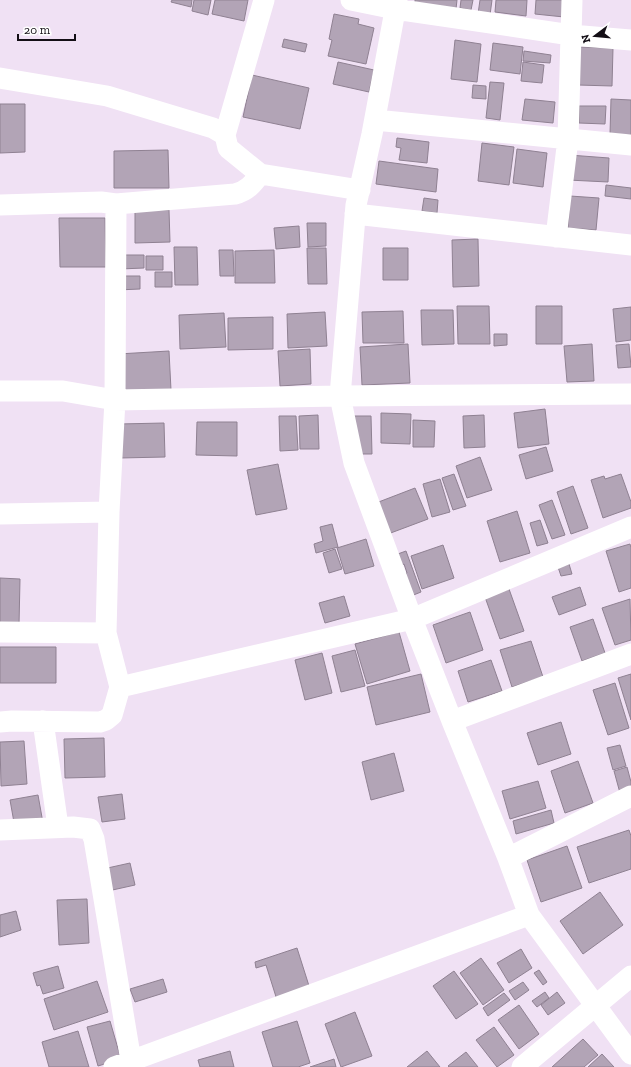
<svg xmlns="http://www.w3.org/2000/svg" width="631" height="1067" font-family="'Zilla Slab',serif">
  <rect width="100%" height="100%" fill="#f0e1f4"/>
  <path fill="#b2a4b6" stroke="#8f8192" d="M172,0h20l-1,7 -20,-5z
    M194,0h17l-3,15 -16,-4z
    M215,0h33l-4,21 -32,-7z
    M415,0h42l-1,9 -41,-5z
    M461,0h12l-2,10 -11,-2z
    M480,0h12l-2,15 -12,-1z
    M496,0h31l-1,16 -31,-4z
    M536,0h30l-2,17 -29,-3z
    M334,14l25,5 -1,5 16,4 -8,36 -38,-8 4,-16 -3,-1z
    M284,39l23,5 -2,8 -23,-5z
    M455,40l26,4 -4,38 -26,-3z
    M493,43l30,4 -3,27 -30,-4z
    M579,47l34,1 -1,38 -34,-1z
    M524,51l27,4 -1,8 -27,-2z
    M338,62l36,8 -5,22 -36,-8z
    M523,62l21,3 -2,18 -21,-2z
    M252,75l57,13 -9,41 -57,-12z
    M490,82l14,1 -4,37 -14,-2z
    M473,85l13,1v13l-14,-1z
    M525,99l30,3 -2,21 -31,-3z
    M611,99l20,1v35l-21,-1z
    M0,104h25v48l-25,1z
    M579,106h27l-1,18 -26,-1z
    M397,138l32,4 -2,21 -28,-3 2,-12 -5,-1z
    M482,143l32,4 -5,38 -31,-4z
    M517,149l30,4 -4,34 -30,-4z
    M168,150l1,38h-55v-37z
    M569,155l40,3 -1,24 -40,-2z
    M379,161l59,8 -2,23 -60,-8z
    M606,185l25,3v11l-26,-3z
    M570,196l29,2 -3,32 -28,-2z
    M424,198l14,2 -1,13 -15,-2z
    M135,210h34l1,32 -35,1z
    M59,218h46l1,49h-46z
    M307,223h19v23l-18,1z
    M299,226l1,21 -24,2 -2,-21z
    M478,239l1,47 -26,1 -1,-47z
    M174,247h23l1,38h-23z
    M307,248h19l1,36h-19z
    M383,248h25v32h-25z
    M219,250h14l1,26h-14z
    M274,250l1,33h-40v-32z
    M121,255h23v13l-24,1z
    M146,256h17v14h-17z
    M155,272h17v15h-17z
    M116,276h24v13l-23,1z
    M457,306h32l1,38h-32z
    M536,306h26v38h-26z
    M631,307v33l-15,2 -3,-33z
    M421,310h32l1,34 -32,1z
    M403,311l1,32h-41l-1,-31z
    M325,312l2,34 -39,2 -1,-34z
    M224,313l2,34 -46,2 -1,-34z
    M273,317v32l-45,1v-32z
    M494,334h13v11l-13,1z
    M408,344l2,39 -48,2 -2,-38z
    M592,344l2,37 -27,1 -3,-36z
    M629,344l2,23 -13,1 -2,-23z
    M310,349l1,35 -31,2 -2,-35z
    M169,351l2,39 -51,2 -2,-38z
    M545,409l4,35 -31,4 -4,-35z
    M381,413l30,1 -1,30 -29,-1z
    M318,415l1,34h-19l-1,-33z
    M484,415l1,32 -21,1 -1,-32z
    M279,416h17l2,34 -18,1z
    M353,416h18l1,38h-18z
    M413,420l22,1 -1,26h-21z
    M197,422h40v34l-41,-1z
    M164,423l1,34 -45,1 -1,-34z
    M546,447l7,24 -27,8 -7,-24z
    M480,457l12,33 -25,8 -11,-32z
    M278,464l9,45 -31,6 -9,-45z
    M454,474l12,32 -13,4 -11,-32z
    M621,474l10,28v6l-28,10 -12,-38 13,-4 1,3z
    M440,479l10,33 -18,5 -9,-33z
    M573,486l15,42 -17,6 -14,-42z
    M415,488l13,31 -40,15 -12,-31z
    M552,500l13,35 -13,4 -13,-34z
    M517,511l13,42 -30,9 -13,-41z
    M540,520l8,23 -11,3 -7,-23z
    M332,524l6,23 -22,6 -2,-9 9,-3 -3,-14z
    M366,539l8,27 -29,8 -8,-26z
    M630,544l1,4v40l-12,4 -13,-41z
    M443,545l11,33 -32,11 -11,-33z
    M335,549l7,20 -13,4 -6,-20z
    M406,551l15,41 -10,4 -8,-21 4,-2 -3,-9 -5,2 -4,-11z
    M569,564l3,10 -11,2 -3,-9z
    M0,578l20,1 -1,46 -19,-1z
    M580,587l6,18 -27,10 -7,-18z
    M509,589l15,42 -24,8 -15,-42z
    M344,596l6,20 -25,7 -6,-20z
    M630,599l1,41 -16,5 -13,-37z
    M470,612l13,38 -37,13 -13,-38z
    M593,619l12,34 -23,8 -12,-34z
    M399,632l11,39 -43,13 -12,-40z
    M531,641l12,36 -31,10 -12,-37z
    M0,647h56v36h-56z
    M355,650l10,36 -24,6 -9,-36z
    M322,653l10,40 -27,7 -10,-40z
    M491,660l11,31 -34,11 -10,-31z
    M421,674l9,38 -54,13 -9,-38z
    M631,674v46l-13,-42z
    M615,683l14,45 -21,7 -15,-45z
    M561,722l10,32 -33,11 -11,-32z
    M104,738l1,39 -40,1 -1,-39z
    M24,741l3,43 -26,2 -1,-44z
    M620,745l6,21 -13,4 -6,-22z
    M394,753l10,38 -33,9 -9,-38z
    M578,761l15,42 -28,10 -14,-42z
    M627,767l4,15v7l-11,4 -6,-22z
    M538,781l8,27 -36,11 -8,-28z
    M122,794l3,25 -23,3 -4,-25z
    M38,795l5,28 -28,5 -5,-28z
    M551,810l3,13 -38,11 -3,-13z
    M629,830l2,6v33l-42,14 -12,-36z
    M567,846l15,42 -41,14 -14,-42z
    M130,863l5,22 -27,6 -5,-22z
    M600,892l23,33 -40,29 -23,-33z
    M87,899l2,44 -30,2 -2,-45z
    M16,911l5,19 -21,7v-22z
    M297,948l13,41 -33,11 -11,-35 -10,3 -1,-6z
    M521,949l11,19 -23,15 -12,-20z
    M481,958l23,32 -21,15 -23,-32z
    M58,966l6,22 -21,6 -3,-9 -3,1 -4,-13z
    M539,970l8,12 -4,3 -9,-12z
    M454,971l24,33 -22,15 -23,-33z
    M163,979l4,13 -32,10 -5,-13z
    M97,981l11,31 -54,18 -10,-31z
    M523,982l6,8 -14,10 -6,-9z
    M545,992l4,6 -12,9 -5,-6z
    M557,992l8,11 -17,12 -7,-10z
    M504,993l6,7 -22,16 -5,-8z
    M519,1005l20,29 -20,15 -21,-29z
    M355,1012l17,44 -31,11 -16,-43z
    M110,1021l11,38 -23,7 -11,-39z
    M297,1021l13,42 -12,4h-25l-11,-35z
    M494,1027l20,28 -17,12 -21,-27z
    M78,1031l11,36h-40l-7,-25z
    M583,1039l15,16 -14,12h-32z
    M230,1051l4,16h-34l-2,-7z
    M427,1051l13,16h-33z
    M466,1052l12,15h-29l-1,-1z
    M602,1054l12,13h-26z
    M334,1059l2,8h-26z"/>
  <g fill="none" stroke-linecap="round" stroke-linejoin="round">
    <path stroke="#fff" stroke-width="21" d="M351,0l44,9 176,26 1,-35
      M397,0l-25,134 -16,71 -16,191 14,67 58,156 40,102
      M0,78l107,18 106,32 12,7 3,13 32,26 100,16
      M375,120l256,25
      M225,135l39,-135
      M0,205l101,-3 15,2 119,-10c12,-3 18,-10 25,-20
      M355,214l276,31
      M556,237l12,-98 3,-104 60,5
      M0,391h63l52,9 225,-4 291,-2
      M0,514l109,-2 6,-112 1,-196
      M0,632l106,1 3,-121
      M631,654l-179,67 56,137 21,57 102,139
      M120,687l292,-68 219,-92
      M43,721l15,106
      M0,722l12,-1 88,1 6,-2 6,-5 8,-28 -14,-54
      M0,830l73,-3 17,2 4,10 37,222 3,6
      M508,858l123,-62
      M114,1067l415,-152
      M522,1067l109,-91"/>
  </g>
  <g transform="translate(595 36) rotate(254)" stroke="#ffffff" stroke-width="3" paint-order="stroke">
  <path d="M0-3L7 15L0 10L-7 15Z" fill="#130e15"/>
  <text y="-6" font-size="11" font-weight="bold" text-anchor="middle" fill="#130e15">N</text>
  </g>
  <path d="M18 34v6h57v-6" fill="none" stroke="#130e15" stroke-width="2"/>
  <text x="24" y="34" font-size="12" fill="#130e15" stroke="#ffffff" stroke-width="3" paint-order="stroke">20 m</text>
</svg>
